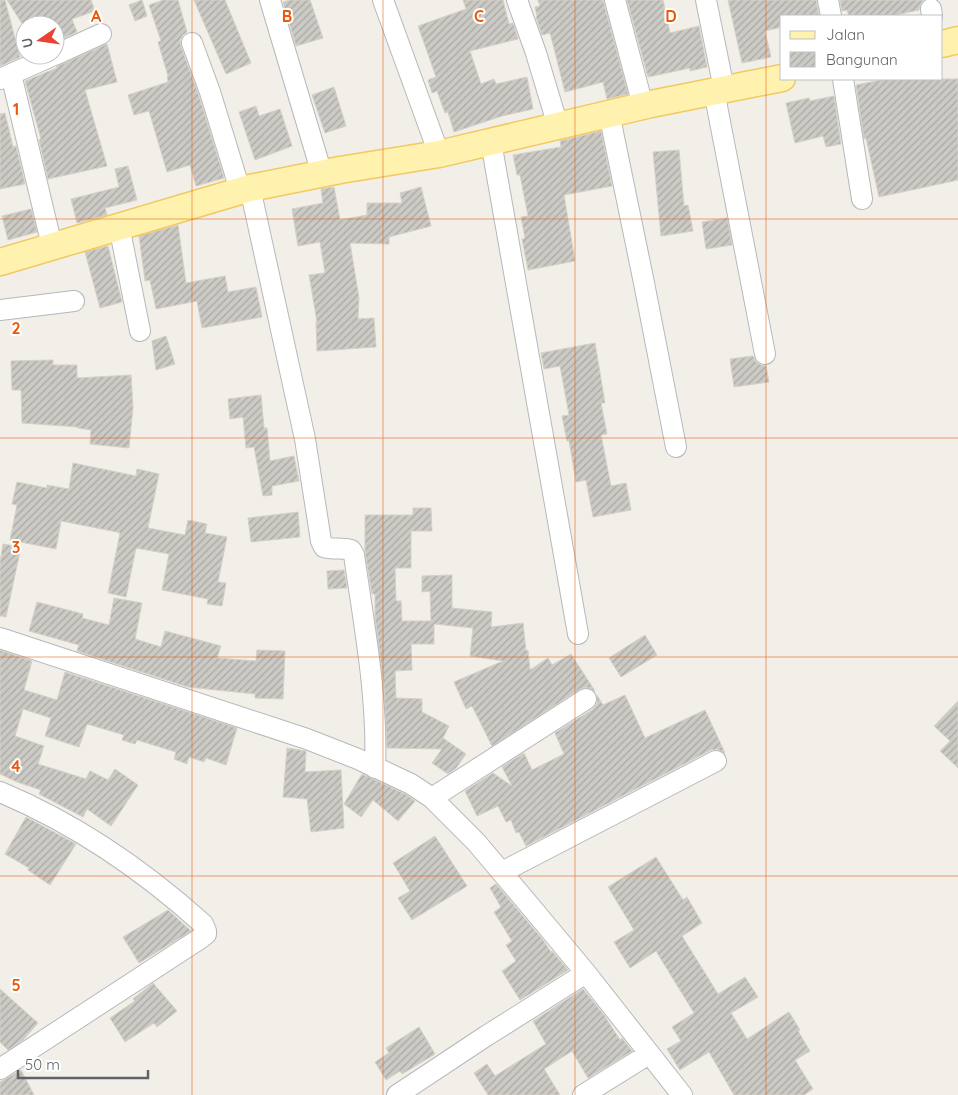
<svg xmlns="http://www.w3.org/2000/svg" width="958" height="1095" font-family="Quicksand,sans-serif">
  <defs>
    <pattern id="building-hatch" width="6" height="6" patternUnits="userSpaceOnUse" patternTransform="scale(1.25)"><rect width="6" height="6" fill="#cccac5"/><path d="M-1 1l2-2M0 6l6-6M5 7l2-2" fill="none" stroke="#a9a8a4"/></pattern>
  </defs>
  <rect width="100%" height="100%" fill="#f1efe8"/>
  <path fill="url(#building-hatch)" stroke="#d6d1c6" d="M0,0h5l15,57 -20,9z
    M7,0h84l4,11 -23,8 5,13 -22,10v-17h-32z
    M142,0l5,16 -12,5 -6,-16z
    M163,0h15l9,32 -4,3 -3,5 1,7 18,49 25,82 -28,8 -6,-21 -23,7 -18,-61 -15,4 -6,-20 40,-13 -1,-5 1,-1 -10,-34 3,-1 -12,-36z
    M194,0h31l26,63 -25,11z
    M290,0h20l13,38 -27,8 -13,-44z
    M463,0h40l6,24 4,-1 5,16 -48,12 11,33 13,-5 2,5 31,-7 6,32 -31,7 -48,16 -6,-20 -3,1 -8,-22 -5,2 -4,-13 8,-3 -18,-51 48,-17z
    M538,0h65l25,94 -21,5 -4,-17 -38,10 -15,-59 -8,2 -6,-18 1,-1 -2,-9 5,-1z
    M627,0h36l7,33 29,-7 8,41 -17,4v-3l-42,9z
    M728,0h88l3,16h-37v11l-17,4 6,26 -29,6z
    M840,0h83l-3,5 -1,5 -28,6h-42l-2,-6 -5,1z
    M107,44l10,38 -32,8 22,76 -59,13 -9,-39 2,-1 -16,-58 32,-13 -1,-1z
    M886,79h72v101l-79,17 -13,-59 -2,1 -8,-54z
    M334,87l12,39 -21,7 -13,-38z
    M834,96l7,48 -15,3 -3,-11 -28,7 -9,-40 23,-5 1,3z
    M256,106l3,10 21,-7 12,37 -37,14 -16,-48z
    M5,113l8,34 3,-1 9,38 -25,5v-75z
    M601,131l11,55 -48,9 11,66 -47,9 -6,-31 3,-1 -4,-21 7,-1 -8,-41h-3l-4,-20 48,-8 -1,-6z
    M679,150l5,56 4,-1 5,26 -32,5 -8,-84z
    M128,166l9,34 -32,8 2,7 -30,8 -6,-24 48,-12 -4,-18z
    M334,187l6,33 27,-5v-12h35l-2,-10 21,-6 10,39 -42,11v7l-39,-1 9,55 -1,21 16,-1 2,29 -59,4 -1,-29h1l-8,-47 16,-2 -5,-31 -22,4 -6,-37 31,-6 -2,-14z
    M31,209l6,23 -29,8 -6,-24z
    M727,218l5,27 -26,4 -4,-27z
    M178,225l8,58 39,-7 3,16 28,-5 6,30 -60,11 -5,-27 -41,8 -6,-29 -5,1 -6,-45z
    M108,246l14,56 -22,6 -15,-56z
    M166,336l9,28 -19,6 -4,-29z
    M595,343l10,60h-4l6,31 -6,1 10,51 15,-3 5,27 -38,7 -7,-37 -10,2 -7,-41h-2l-5,-25 7,-1 -9,-49 -16,3 -3,-16z
    M753,356l3,6 5,3 5,1 3,16 -35,5 -4,-28z
    M53,360v5h24v13l54,-3 2,32 -4,41 -39,-4 1,-14 -13,-2v-1l-56,-4 -1,-33h-9l-1,-29z
    M261,395l3,33h3l3,33 24,-5 5,25 -27,5v9l-9,1 -9,-49 -8,1 -3,-31 -13,2 -2,-20z
    M73,463l63,13 1,-7 22,5 -11,54 37,7 3,-15 19,4 -2,9 22,4 -9,45 8,1 -4,23 -15,-2 1,-5 -46,-9 7,-36 -33,-6 -10,49 -18,-4 12,-60 -3,-1 -56,-11 -5,28 -46,-9 7,-35 -5,-1 5,-22 30,6v-3l22,4z
    M413,508h18l1,23h-21v37h-16l1,33h5l1,20h29l-1,-30 -8,1v-16l30,-1v33l40,4 -1,15 32,-4 3,28 2,-1 2,20 18,-12 4,7 19,-11 24,37 -9,-4 -6,2 -88,57 -20,-40 -6,3 -12,-27 49,-21 -33,-5 3,-28 -39,-4v20h-23l1,26 -17,1 1,27 26,1v13l27,14 -6,12 23,16 -10,14 -8,6 -16,-11 10,-14 -55,-1 -3,-61 -9,-70v-23h-3l-7,-42v-37h48z
    M298,512l2,25 -49,5 -3,-24z
    M3,544l18,3 -15,70 -6,-1v-54z
    M344,570l3,18 -19,1 -1,-18z
    M114,598l28,5 -7,36 26,8 4,-16 56,15 -4,12 39,3 1,-11 28,1 -2,48 -28,-1v-4l-67,-7 -111,-36 2,-6 -50,-14 8,-29 46,12 -1,4 27,7z
    M645,635l12,20 -36,22 -12,-19z
    M0,650l32,11 -8,29 33,10 8,-28 172,56 -11,37 -20,-7 -2,4 -15,-5 -2,7 -13,-5 2,-7 -39,-12 -2,4 -13,-4 2,-5 -37,-11 -8,23 -34,-11 6,-18 -28,-9 -8,27 29,10 -6,18 48,15 4,-8 18,9 7,-11 23,16 -27,41 -24,-17 -4,8 -44,-23 2,-4 -24,-8 -17,-8z
    M597,695l6,10 22,-10 20,43 60,-28 20,43 -8,-4 -6,1 -185,96 -7,-14 -3,1 -5,-13 -5,2 -8,-16 -21,10 -12,-25 28,-18 19,13 -10,-19 22,-14 8,17 32,-16 -9,-21 38,-24 4,-5z
    M958,701v67l-18,-17 10,-10 -16,-15z
    M287,748l19,3 -1,21 36,-2 3,58 -33,4 -4,-33 -24,-2z
    M362,774l43,20 10,7 -17,20 -25,-21 -12,17 -17,-13z
    M26,817l50,27 -26,41 -22,-15 1,-2 -24,-14z
    M435,836l32,50 -55,34 -14,-22 12,-7 -17,-28z
    M656,857l27,43 4,-3 15,26 -20,13 36,58 27,-17 13,20 -27,16 16,26 42,-27 11,18 -2,1 12,20 -15,9 18,29 -9,6h-70l-25,-43 -29,18 -13,-21 14,-8 -9,-14 22,-14 -38,-62 -26,17 -16,-26 20,-12 -26,-43z
    M496,884l47,56 8,12 1,-1 16,19 -48,30 -18,-29 14,-10 -10,-16 6,-4 -18,-29 7,-5 -11,-19z
    M168,910l23,21 -52,32 -16,-26z
    M153,983l24,28 -20,16 -3,-4 -29,19 -15,-24 25,-17 -2,-2z
    M0,989l38,34 -15,17 -15,10 -8,-8z
    M583,989l21,26 16,25 2,-2 10,13 -44,27 -16,-27 -28,18 16,26h-72l-14,-22 13,-9 8,12 51,-32 -13,-23z
    M419,1027l16,27 -33,20 -2,-3 -14,9 -11,-18 14,-9 -3,-5z
    M21,1070l13,25h-34v-13z"/>
  <g fill="none" stroke-linecap="round" stroke-linejoin="round">
    <g stroke="#b5b8bc" stroke-width="22">
      <path id="minor" d="M270,0l52,174
        M383,0l56,154
        M517,0l19,53 22,73
        M615,0l28,106
        M706,0l18,89
        M828,0l3,16
        M931,9l1,7
        M192,43l18,49 30,98
        M55,55l46,-21
        M11,74l41,172
        M0,79l54,-24
        M843,79l19,120
        M714,91l51,263
        M609,113l35,170 32,164
        M491,142l87,492
        M250,188l55,251 16,102 3,6c9,3 18,0 27,3l3,5c10,70 24,142 21,213
        M119,226l21,105
        M0,310l74,-9
        M0,638l307,101 51,20 53,25 21,14 44,44 55,65 55,66 96,122
        M0,792c74,31 143,78 203,132l3,7v3l-5,4 -201,131
        M432,798l154,-99
        M502,872l214,-111
        M397,1095l89,-59 100,-63
        M583,1095l66,-41"/>
    </g>
    <g stroke="#f2c960" stroke-width="29">
      <path id="major" d="M942,44l16,-4
        M0,262l250,-74 90,-18 99,-16 212,-50 131,-26"/>
    </g>
    <use href="#minor" stroke="#fff" stroke-width="20"/>
    <use href="#major" stroke="#fff2af" stroke-width="26"/>
  </g>
  <path fill="none" stroke="#e8590c" stroke-width="1" stroke-opacity="0.55" d="M192,0v1095M383,0v1095M575,0v1095M766,0v1095M0,219h958M0,438h958M0,657h958M0,876h958"/>
  <g font-size="16" text-anchor="middle" font-weight="bold" fill="#e8590c" stroke="#fff" stroke-width="4" stroke-linejoin="round" paint-order="stroke">
    <text x="96" y="22">A</text>
    <text x="287" y="22">B</text>
    <text x="479" y="22">C</text>
    <text x="671" y="22">D</text>
    <text x="16" y="115">1</text>
    <text x="16" y="334">2</text>
    <text x="16" y="553">3</text>
    <text x="16" y="772">4</text>
    <text x="16" y="991">5</text>
  </g>
  <rect x="780" y="15" width="162" height="65" fill="#ffffff" stroke="#bfc1c3"/>
  <rect x="790" y="31" width="25" height="8" fill="#fff2af" stroke="#bfc1c3"/>
  <text x="826" y="40" font-size="15" fill="#5f6368">Jalan</text>
  <rect x="790" y="52" width="25" height="15" fill="url(#building-hatch)" stroke="#bfc1c3"/>
  <text x="826" y="65" font-size="15" fill="#5f6368">Bangunan</text>
  <g transform="translate(40 40) rotate(257)"><circle r="24" fill="#ffffff" stroke="#bfc1c3"/>
  <path d="M0-4L9 19L0 12L-9 19Z" fill="#ea4335"/>
  <text y="-8" font-size="14" font-weight="bold" text-anchor="middle" fill="#5f6368">U</text>
  </g>
  <path d="M18 1070v8h130v-8" fill="none" stroke="#5f6368" stroke-width="2.5"/>
  <text x="25" y="1070" font-size="15" fill="#5f6368" stroke="#ffffff" stroke-width="4" paint-order="stroke">50 m</text>
</svg>
